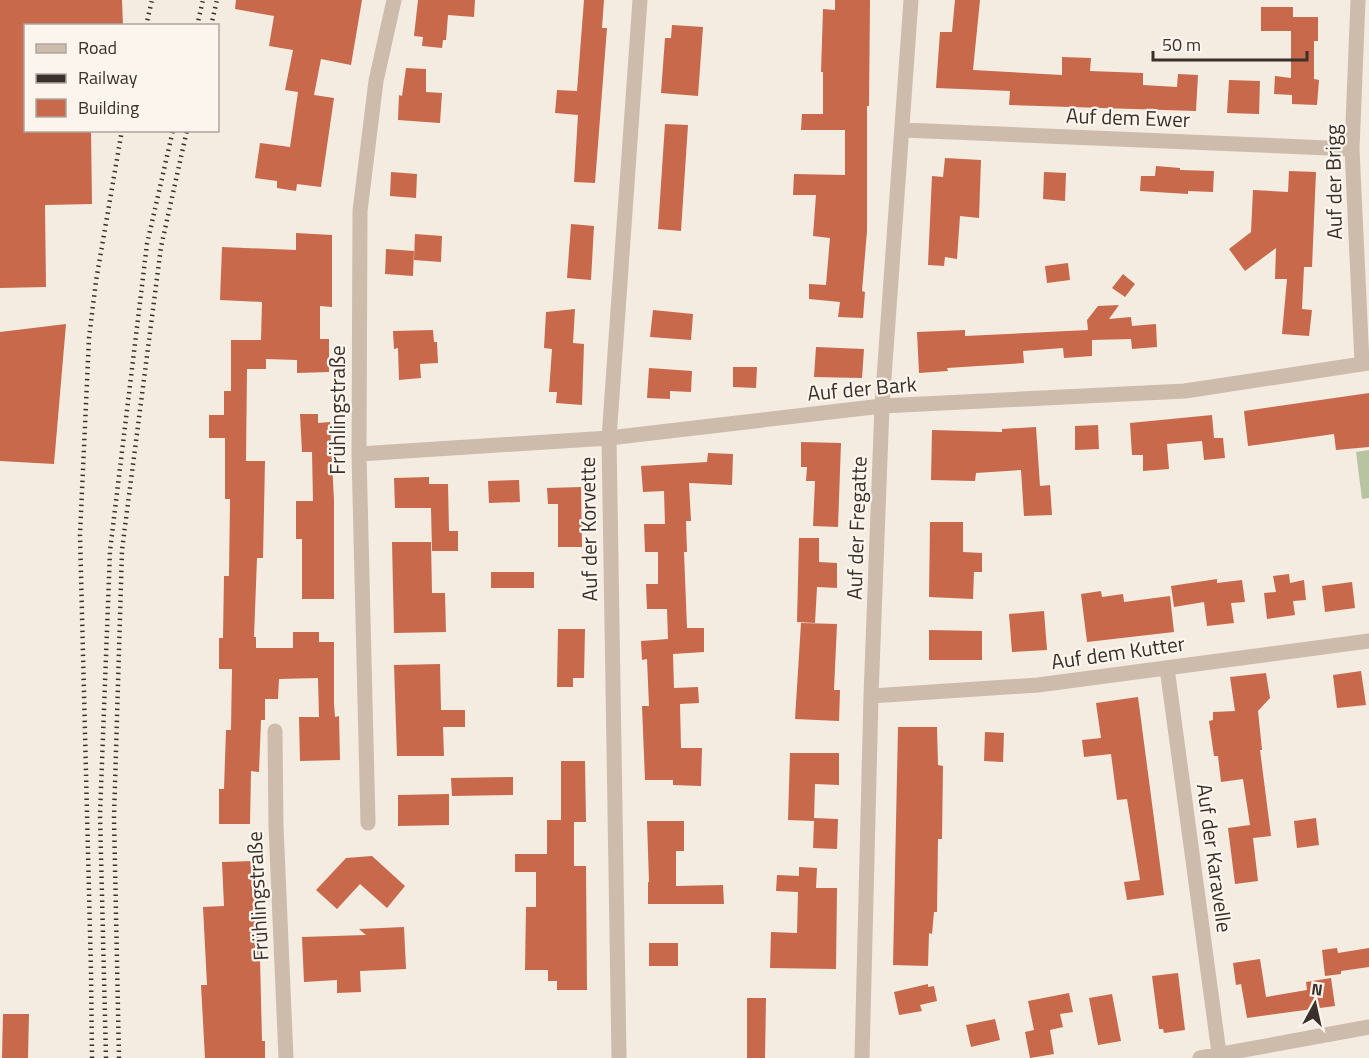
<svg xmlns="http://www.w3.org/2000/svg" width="1369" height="1058" font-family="'Titillium Web',sans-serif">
  <rect width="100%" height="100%" fill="#f4ebe1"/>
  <path fill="#b8c4a0" d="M1369,450v48l-7,1 -6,-47z"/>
  <path fill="#c8694b" d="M0,0h122l1,26h-97v104h65l1,74 -47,1 1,82 -46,1z
    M236,0h126l-11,65 -30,-6 -7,36 20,3 -13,89 -24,-3 -1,7 -19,-3v-7l-22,-3 5,-35 30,4 8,-55 -13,-2 8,-40 -24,-4 5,-30 -39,-7z
    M418,0h57l-1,17 -26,-2 -2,25h-3l-1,8 -20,-2 1,-9 -9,-1z
    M584,0h20l-2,28h5l-12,155 -21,-1 4,-67 -23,-2 2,-23 20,1z
    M835,0h35l-1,106h-2v125l-5,60 3,1 -2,26 -25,-1 2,-15 -31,-3v-15l17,1 4,-47 -17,-2 3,-41h-23l1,-21 51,1v-45h-44l1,-16h21v-42h-2l2,-63 12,1z
    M955,0h25l-7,70 89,5v-18l29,1 -1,13 53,2v12l34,2 1,-13 20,1 -2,36 -187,-6 1,-14 -74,-3 4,-56h12z
    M1261,7h32v10h25v24h-4v38l5,1 -2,25 -25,-1v-9l-18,-1 1,-18 16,2v-47h-30z
    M672,25l31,2 -5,69 -37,-3 4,-55h6z
    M406,68l20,1v23l16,1 -2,30 -42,-3 1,-25 3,1z
    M1229,80l31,1 -1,33 -32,-1z
    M665,124l23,1 -7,106 -23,-2z
    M945,158l36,2 -2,58 -19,-2 -3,43 -12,-2 -1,9 -16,-1 4,-89 11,1z
    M1156,166l24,2v2l34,1 -1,21 -25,-1v3l-48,-3 1,-15h14z
    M1289,171l27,1 -4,95h-8l-2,42 10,1 -3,26 -27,-2 5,-55h-12l1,-31 -31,23 -16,-22 22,-17 2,-42 35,2z
    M391,172l26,2 -1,24 -26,-2z
    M1044,172l22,1 -1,28 -22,-2z
    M571,224l23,2 -3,54 -24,-2z
    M296,233l36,2v72l-12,-1v33h9v33l-32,1v-13l-31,-1v10h-19l-1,92h19l-2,97h-6l-3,79h2v11h37v-16h26v10h15v62l1,13 4,-1 1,44 -40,1 -1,-44h20l-1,-39 -39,1 -1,20h-13v21h-4l-2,52 -8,-1 -1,53h-31v-35h5l2,-59h5l1,-61h-13v-31h4l1,-62h5l1,-77h-5v-61h-16v-23h15v-24h7v-51h30l1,-38 -42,-2 2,-53 74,3z
    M415,234l27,2 -1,26 -27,-2z
    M386,249l28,2 -1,25 -28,-2z
    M1068,263l2,17 -23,3 -2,-17z
    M1123,274l12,10 -10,13 -13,-9z
    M1119,305l-10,14 22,-2 1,9 24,-2 1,23 -25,2 -1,-10 -39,1v16l-28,2 -1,-10 -40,3 1,12 -77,5 1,3 -29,2 -2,-41 48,-2v6l123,-6 -1,-10 11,-14z
    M575,309l-2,34 11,1 -2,61 -26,-2 1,-11h-8l3,-43 -8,-1 2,-36z
    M653,310l40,4 -2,26 -41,-3z
    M66,324l-12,140 -54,-3v-129z
    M433,330l1,12h3l1,21 -18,1 1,14 -22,2 -1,-32 -4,1 -1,-18z
    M816,347l48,2 -2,29 -48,-1z
    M733,367h24l-1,21 -23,-1z
    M649,368l43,3 -1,21 -21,-1v8l-23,-1z
    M1369,393v54l-33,3 -2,-16 -86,12 -4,-35z
    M300,414h18v9l12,-1 4,79v98h-32v-60h-6v-38h17l-1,-49h-10z
    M1212,415l2,23h9l2,20 -21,2 -2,-19 -35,3 2,25 -26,2v-16h-11l-2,-32z
    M1098,425l1,24 -24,1v-24z
    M1036,427l4,59 10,-1 2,30 -28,1 -3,-46 -45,3 -1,8 -44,-1 1,-50 70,2v-3z
    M801,442l40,1 -3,84 -25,-1 2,-45h-9l1,-14h-6z
    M708,453l25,1 -1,31 -43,-2 2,38h-5l1,31h-3l3,76h17v24l-31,2 1,34 24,-1 1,16 -19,1 1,44h21l-1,38 -28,-1v-5h-28l-3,-74h7l-2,-47 -5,1 -1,-19 27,-2 -1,-30h-20l-1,-25h12v-32h-13l-1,-28h21l-1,-33 -21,1 -2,-26 66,-4z
    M429,477v7h19l1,47h9v20h-26l-1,-43h-36l-1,-30z
    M519,480l1,22 -31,1 -1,-22z
    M581,487l1,60h-24v-43h-10l-1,-16z
    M930,522h33v30l19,1v19h-8l-1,27 -44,-2z
    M799,538h20v24l18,1v25l-20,-1 -2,36 -18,-1z
    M392,542h39l1,51h13l1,39 -52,1z
    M491,572h43v16h-43z
    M1289,574l1,9 14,-3 2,20 -13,1 2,14 -28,4 -3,-26 12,-1 -3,-16z
    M1217,579v4l25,-3 3,22 -14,1 3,20 -27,3 -3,-24 -30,5 -3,-21z
    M1352,582l3,26 -30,4 -3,-26z
    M1101,591l1,6 21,-3 1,8 46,-6 4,36 -87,10 -6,-48z
    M1044,611l3,39 -35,2 -3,-38z
    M801,623l36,1 -3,66h6l-1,31 -44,-2z
    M558,629h27l-1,49h-11v9h-16z
    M929,630l53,1v29h-53z
    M440,664l1,46h24v17h-22l1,29h-47l-3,-91z
    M1361,671l5,34 -29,3 -4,-33z
    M1266,673l4,25 -12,13 4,39h-2l11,86 -18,2 5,43 -23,3 -7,-56 22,-3 -7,-46 -22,3 -3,-26h-4l-5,-35 4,-1v-8l22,-1 -5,-34z
    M1138,697l26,198 -37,5 -3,-18 16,-2 -13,-81 -10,1 -6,-46 -27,3 -2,-17 19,-2 -5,-35z
    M898,727h39l1,38 5,1 -1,73h-4l-1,73h-3l-2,22 -3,-1 -1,33 -35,-1z
    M985,732l19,1 -1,29 -19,-1z
    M790,753h49v32l-24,-1 -1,34 24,1 -1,30 -24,-1 1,-27 -26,-1z
    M561,761h24l1,61h-12v44h12l1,124h-30v-9h-9v-11h-23l1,-63h10v-35h-21v-18h32v-34h14z
    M513,777v18l-61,1 -1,-18z
    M449,794v31l-51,1v-31z
    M1316,818l3,27 -22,3 -3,-27z
    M647,821h37v30h-8v35l47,-1 1,19h-76v-22h1z
    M372,856l33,30 -18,22 -27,-24 -23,25 -21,-19 30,-32z
    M253,861l2,56h4l3,124h3v17h-60l-4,-73h6l-4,-78 21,-1 -2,-44z
    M799,867l18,1 -1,20h21l-1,81 -66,-1 1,-36 26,1 1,-41 -22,-1 1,-16 22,1z
    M404,927l2,42 -46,2 1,21 -24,1v-13l-33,2 -2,-45 64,-2 -7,-6z
    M649,943h29v23h-29z
    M1337,948l1,5 31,-5v19l-28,4v3l-16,2 -3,-26z
    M1260,959l6,38 41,-7 -1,-8 25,-4 4,28 -88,12 -6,-34 -5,1 -3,-22z
    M1178,973l7,57 -21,3 -1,-4h-4l-7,-53z
    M928,984v3l6,-1 3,15 -17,4 2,6 -23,4 -5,-23z
    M1069,993l4,19 -13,2 3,13 -13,3 4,24 -24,4 -5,-26 9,-2 -6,-29z
    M1112,994l9,47 -23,4 -9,-47z
    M747,998h19l-1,60h-18z
    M3,1014h26l-1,44h-26z
    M995,1019l5,21 -29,7 -5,-22z"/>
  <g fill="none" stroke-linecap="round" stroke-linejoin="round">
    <path stroke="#cdbbac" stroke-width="15" d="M1358,0l-6,149 10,214
      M903,130l449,19
      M359,454l250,-16 273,-32 303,-15 184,-28
      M1167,668l52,385
      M871,696l167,-11 331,-44
      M275,731l1,95 10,232
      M368,823l-9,-369 1,-243 16,-130 18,-81
      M619,1058l-10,-620 31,-438
      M862,1058l9,-362 11,-290 29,-406
      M1200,1058l169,-31"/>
    <path stroke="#3b302b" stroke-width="4.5" stroke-dasharray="1.5 4.5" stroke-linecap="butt" d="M146,26l6,-26
      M197,26l6,-26
      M211,26l6,-26
      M92,1058l-1,-87 -11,-436 9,-197 7,-57 26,-151
      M106,1058l-6,-243 10,-264 37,-307 26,-114
      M119,1058l-5,-240 8,-268 39,-303 26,-117"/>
  </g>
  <g text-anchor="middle" stroke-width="4.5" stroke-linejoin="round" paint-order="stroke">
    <g font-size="21" fill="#3b302b" stroke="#fbf5ee">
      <text transform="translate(1128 118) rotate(2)" y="7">Auf dem Ewer</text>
      <text transform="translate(1334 182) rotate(-91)" y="7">Auf der Brigg</text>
      <text transform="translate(862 389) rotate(-5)" y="7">Auf der Bark</text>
      <text transform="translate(338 410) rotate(-90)" y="7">Frühlingstraße</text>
      <text transform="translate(857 528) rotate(-88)" y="7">Auf der Fregatte</text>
      <text transform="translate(589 529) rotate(-91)" y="7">Auf der Korvette</text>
      <text transform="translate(1118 653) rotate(-8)" y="7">Auf dem Kutter</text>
      <text transform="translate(1214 858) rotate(82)" y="7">Auf der Karavelle</text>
      <text transform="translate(258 896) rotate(-93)" y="7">Frühlingstraße</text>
    </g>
  </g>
  <rect x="24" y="24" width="195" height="108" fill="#fbf5ee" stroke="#aea6a0" stroke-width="1.5"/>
  <rect x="36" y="44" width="30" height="9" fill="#cdbbac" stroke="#aea6a0" stroke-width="1.5"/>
  <text x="78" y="54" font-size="18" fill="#3b302b">Road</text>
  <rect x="36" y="74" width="30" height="9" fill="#3b302b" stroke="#aea6a0" stroke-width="1.5"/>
  <text x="78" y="84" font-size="18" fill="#3b302b">Railway</text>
  <rect x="36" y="99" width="30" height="18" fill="#c8694b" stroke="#aea6a0" stroke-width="1.5"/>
  <text x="78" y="114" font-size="18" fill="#3b302b">Building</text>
  <g transform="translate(1315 1004) rotate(8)" stroke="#fbf5ee" stroke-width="4.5" paint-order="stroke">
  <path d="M0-4.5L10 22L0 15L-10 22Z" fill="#3b302b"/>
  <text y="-9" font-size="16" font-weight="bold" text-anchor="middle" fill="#3b302b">N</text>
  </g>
  <path d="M1153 51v9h154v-9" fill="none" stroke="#3b302b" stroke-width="3"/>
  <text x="1162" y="51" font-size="18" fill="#3b302b" stroke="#fbf5ee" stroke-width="4.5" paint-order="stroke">50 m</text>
</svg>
